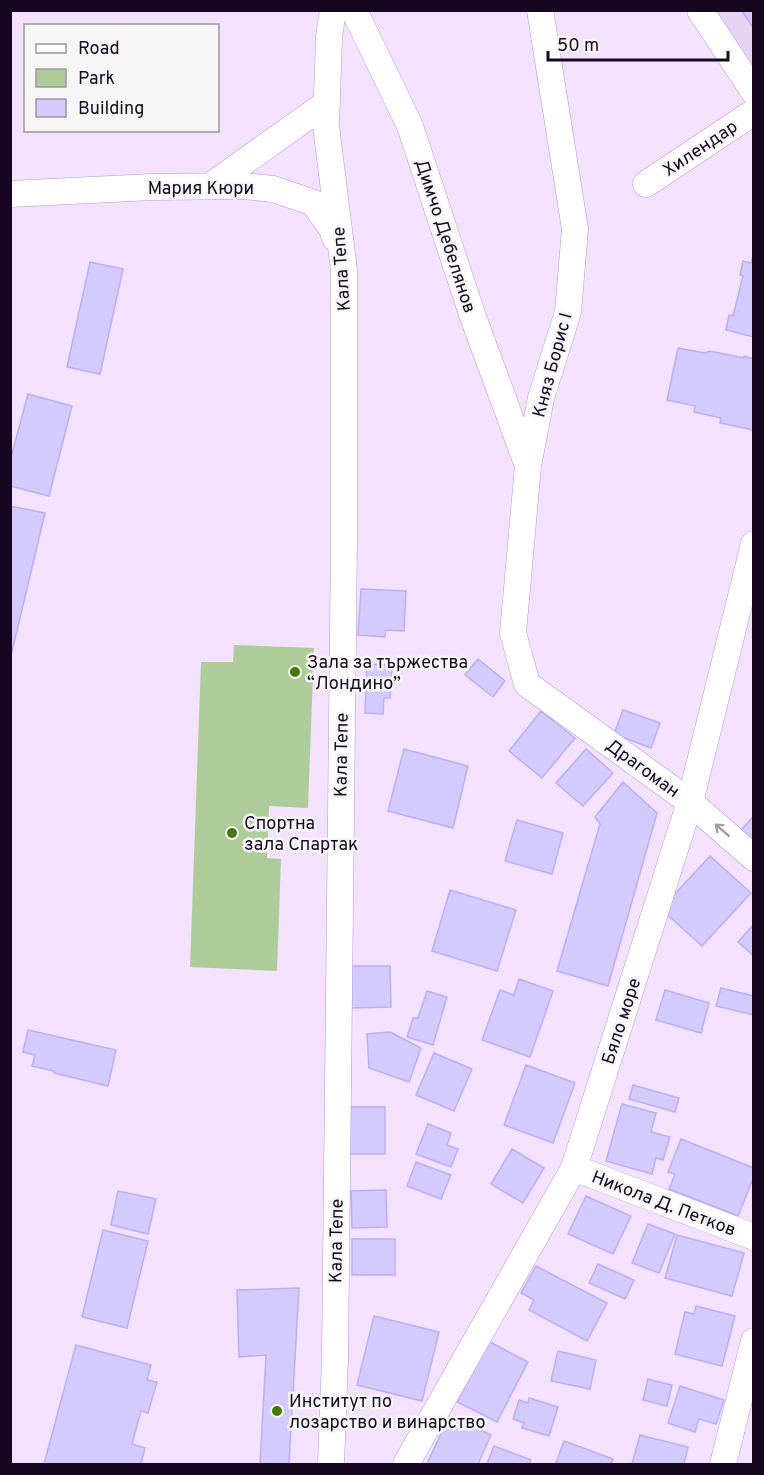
<svg xmlns="http://www.w3.org/2000/svg" width="764" height="1475" font-family="Overpass,sans-serif">
  <rect width="100%" height="100%" fill="#f3e1fe"/>
  <path fill="#e7d3f3" d="M712,11h41v58z"/>
  <path fill="#aecc9a" d="M234,645l80,3 -6,160 -39,-2 -2,52 14,1 -4,112 -87,-4 11,-305h32z"/>
  <path fill="#d3cafd" stroke="#bcadf9" stroke-width="1.5" d="M741,10h13v19z
    M754,252v85l-28,-7 3,-15 4,1 10,-40 -3,-1 3,-14 8,2z
    M90,262l33,7 -23,105 -33,-7z
    M678,348l27,5 5,-2 34,7v-2l10,3 -1,71 -33,-7 1,-5 -27,-6 1,-6 -28,-6z
    M28,394l44,12 -23,90 -39,-10v-25z
    M10,506l35,7 -35,147z
    M361,589l45,2 -2,40 -18,-1 -1,7 -27,-2z
    M478,659l27,22 -12,16 -28,-22z
    M367,664l25,1 -2,33h-6l-1,16 -18,-1z
    M623,710l37,13 -9,25 -37,-14z
    M541,711l34,27 -33,40 -33,-27z
    M404,749l64,17 -15,62 -65,-17z
    M586,749l27,24 -30,33 -27,-23z
    M623,782l34,31 -49,173 -51,-15 43,-147 -5,-7z
    M754,816v28l-14,-13z
    M517,820l46,13 -11,41 -47,-13z
    M710,856l41,37 -49,53 -41,-37z
    M450,890l66,20 -19,61 -65,-20z
    M754,924v32l-16,-14z
    M350,966h40l1,41 -41,1z
    M519,979l34,12 -23,66 -48,-17 18,-50 14,5z
    M721,988l33,8v19l-38,-9z
    M665,990l44,13 -8,30 -45,-13z
    M427,991l20,6 -14,48 -26,-8 6,-19h5z
    M28,1030l88,20 -8,36 -54,-13v-2l-22,-5 3,-11 -12,-3z
    M390,1032l31,16 -12,34 -40,-14 -2,-34z
    M434,1053l38,16 -18,42 -38,-16z
    M526,1065l49,18 -22,60 -49,-18z
    M633,1085l46,13 -4,14 -46,-13z
    M622,1104l34,9 -5,19 19,5 -7,23 -7,-2 -4,16 -46,-13z
    M349,1107h36v47h-35z
    M428,1124l23,9 -4,12 11,4 -7,18 -35,-13z
    M681,1139l73,29v8l-16,40 -69,-27 6,-15 -7,-2z
    M512,1149l32,19 -21,35 -32,-19z
    M416,1162l35,13 -10,24 -34,-13z
    M386,1190l1,37 -35,1 -1,-37z
    M118,1191l38,8 -8,35 -37,-9z
    M586,1196l45,20 -18,38 -45,-20z
    M648,1224l27,10 -16,39 -27,-10z
    M103,1230l45,11 -21,87 -45,-11z
    M677,1235l67,18 -12,43 -67,-18z
    M352,1239h43v36h-43z
    M598,1264l36,16 -9,19 -36,-16z
    M536,1266l71,37 -20,38 -58,-31 5,-10 -13,-7z
    M299,1288l-10,176h-29l6,-109 -27,2 -2,-67z
    M696,1306l39,10 -13,50 -47,-12 10,-42 9,2z
    M374,1316l65,16 -17,69 -65,-16z
    M488,1341l40,21 -31,60 -40,-20z
    M76,1345l75,20 -4,15 10,2 -9,31 -7,-2 -9,33 13,4 -4,16h-97z
    M558,1351l38,9 -6,29 -39,-8z
    M648,1379l24,6 -5,21 -24,-6z
    M680,1386l44,14 -8,24 -17,-5 -4,13 -27,-9z
    M529,1398l29,9 -9,29 -27,-8 2,-5 -11,-4 6,-19 9,3z
    M449,1416l42,19 -13,29h-51z
    M640,1435l48,12 -4,17h-52z
    M564,1441l49,18 -2,5h-51l-4,-1z
    M494,1446l37,14 -2,4h-42z"/>
  <g fill="none" stroke-linecap="round" stroke-linejoin="round">
    <g stroke="#bf93d8" stroke-width="27">
      <path id="minor" d="M354,10l56,116 63,191 55,149
        M540,10l35,219 -7,83 -27,86 -13,68 -15,167 14,51 163,118 64,56
        M700,10l54,82
        M646,184l108,-72
        M210,186l117,-83
        M10,194l142,-7 92,-1 29,3 41,14 18,26 3,9
        M574,1168l180,69
        M331,1464l4,-106 9,-816v-272l-18,-144 3,-89 4,-27
        M406,1464l168,-296 116,-366 64,-258
        M723,1464l31,-123"/>
    </g>
    <use href="#minor" stroke="#fff" stroke-width="26"/>
  </g>
  <defs><path id="oneway-shaft" d="M-6 0H5M1.5-3L5.5 0L1.5 3" fill="none" stroke-width="1.6" stroke-linecap="round" stroke-linejoin="round" transform="scale(1.5)"/></defs>
  <use stroke="#a39ca6" href="#oneway-shaft" transform="translate(722 830) rotate(-139)"/>
  <g fill="#467a07" stroke="#f6f6f6" stroke-width="2">
    <circle cx="295" cy="672" r="6"/>
    <circle cx="232" cy="833" r="6"/>
    <circle cx="277" cy="1411" r="6"/>
  </g>
  <g text-anchor="middle" stroke-width="5" stroke-linejoin="round" paint-order="stroke">
    <g font-size="18" fill="#180720" stroke="#f6f6f6">
      <text transform="translate(700 148) rotate(-34)" y="6">Хилендар</text>
      <text x="201" y="194">Мария Кюри</text>
      <text transform="translate(446 236) rotate(72)" y="6">Димчо Дебелянов</text>
      <text transform="translate(341 269) rotate(-94)" y="6">Кала Тепе</text>
      <text transform="translate(552 365) rotate(-75)" y="6">Княз Борис I</text>
      <text transform="translate(341 755) rotate(-89)" y="6">Кала Тепе</text>
      <text transform="translate(643 768) rotate(36)" y="6">Драгоман</text>
      <text transform="translate(621 1021) rotate(-72)" y="6">Бяло море</text>
      <text transform="translate(664 1203) rotate(21)" y="6">Никола Д. Петков</text>
      <text transform="translate(336 1241) rotate(-89)" y="6">Кала Тепе</text>
    </g>
    <g font-size="18" fill="#180720" stroke="#f6f6f6" text-anchor="start">
      <text x="307" y="668">Зала за тържества<tspan x="307" dy="21">“Лондино”</tspan></text>
      <text x="244" y="829">Спортна<tspan x="244" dy="21">зала Спартак</tspan></text>
      <text x="289" y="1407">Институт по<tspan x="289" dy="21">лозарство и винарство</tspan></text>
    </g>
  </g>
  <rect width="764" height="1475" fill="none" stroke="#180720" stroke-width="24"/>
  <rect x="24" y="24" width="195" height="108" fill="#f6f6f6" stroke="#9d96a0" stroke-width="1.5"/>
  <rect x="36" y="44" width="30" height="9" fill="#ffffff" stroke="#9d96a0" stroke-width="1.5"/>
  <text x="78" y="54" font-size="18" fill="#180720">Road</text>
  <rect x="36" y="69" width="30" height="18" fill="#aecc9a" stroke="#9d96a0" stroke-width="1.5"/>
  <text x="78" y="84" font-size="18" fill="#180720">Park</text>
  <rect x="36" y="99" width="30" height="18" fill="#d3cafd" stroke="#9d96a0" stroke-width="1.5"/>
  <text x="78" y="114" font-size="18" fill="#180720">Building</text>
  <path d="M548 51v9h180v-9" fill="none" stroke="#180720" stroke-width="3"/>
  <text x="557" y="51" font-size="18" fill="#180720" stroke="#f6f6f6" stroke-width="4.5" paint-order="stroke">50 m</text>
</svg>
